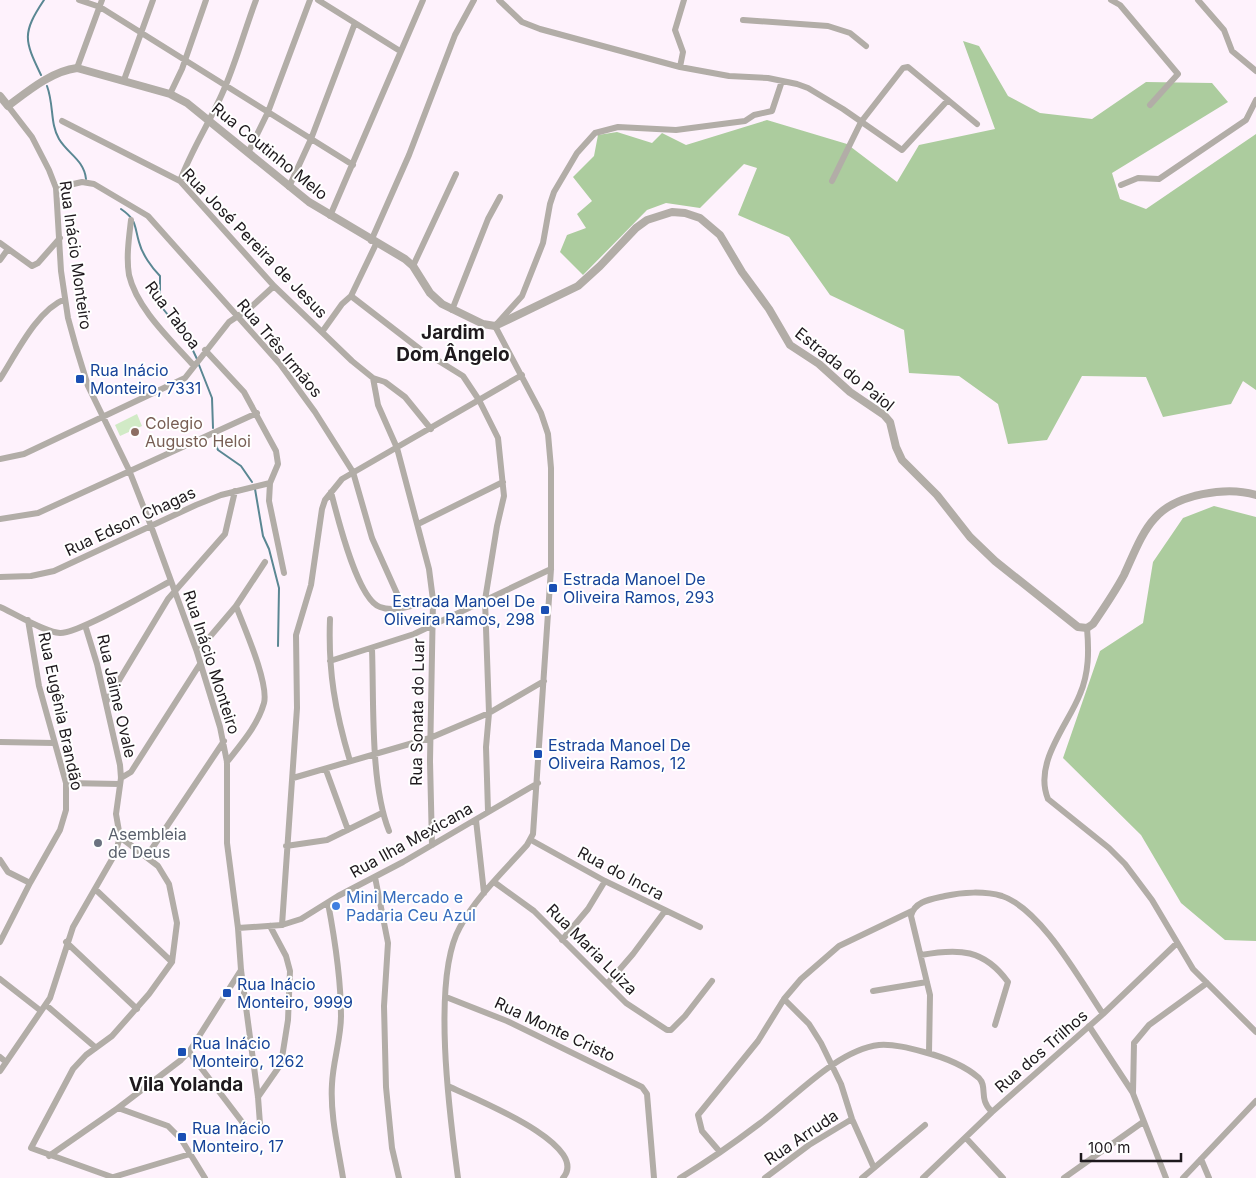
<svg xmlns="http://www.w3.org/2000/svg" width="1256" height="1178" font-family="Inter,sans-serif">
  <rect width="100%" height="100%" fill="#fef2fc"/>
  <path fill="#d1eac6" d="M137,414l5,12 -22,10 -5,-11z"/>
  <path fill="#accc9e" d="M963,41l16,5 29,50 32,17 52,6 54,-37 66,1 16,19 -116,71 8,26 26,10 110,-75v256l-13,-9 -12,23 -68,13 -17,-40 -64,-1 -35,64 -39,4 -10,-40 -39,-28 -50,-3 -5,-43 -74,-35 -41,-58 -51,-22 19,-47 -13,-4 -44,44 -34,-5 -19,7 -64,65 -23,-23 7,-17 19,-7 -9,-14 15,-13 -19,-24 21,-21 4,-21 19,-3 35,11 10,-10 24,12 81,-25 80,24 50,38 22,-37 76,-16z
    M1214,506l42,11v424l-31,-1 -44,-37 -40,-68 -78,-77 37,-107 43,-28 10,-61 30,-44z"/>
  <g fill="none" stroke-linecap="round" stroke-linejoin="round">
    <path stroke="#5a8793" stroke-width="2" d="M41,75c-17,-35 -19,-42 3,-75
      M47,86c7,19 3,38 12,53 9,15 25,21 27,40
      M121,209c16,11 13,16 18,33 3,12 13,26 21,34v29l28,35 9,19
      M199,365l13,33 1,30
      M213,439l5,11 23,16 11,16
      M255,489l8,47 6,13 10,39 -1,58"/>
    <path stroke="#b2ada7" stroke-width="6" d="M79,0l21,7 16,10 237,148
      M318,0l82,51
      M499,0l23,22 18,7 140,38 49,9 39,2 29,6 11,4 35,21 59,41 46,-50
      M1111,0l9,5 58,69 -28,31
      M1198,0l26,30 8,21 24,20
      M743,20l85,6 22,7 16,13
      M680,67l3,-15 -8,-22 9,-30
      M77,68l25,-68
      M124,80l29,-80
      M170,94l12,-25 24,-69
      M8,106l24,31 17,33 7,18 5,83 7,47 8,29 12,39 41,84 22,56 46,126 23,75 7,35v81l11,85 3,42 17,127 2,27 -5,8 -6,-1 -60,-79
      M62,121l118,60 94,105 78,75 21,17 12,4 20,15 26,32
      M248,153l20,-41 42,-112
      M180,181c12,-33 32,-62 45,-94 12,-28 20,-58 31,-87
      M832,181l29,-59 42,-54 5,-1 69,57
      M1121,185l17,-7 21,1 87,-59 10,-20
      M289,187l22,-48 44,-116
      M56,188l26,-6 12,2 54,32 132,148 35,48 38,60 19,66 31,69
      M330,216l93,-216
      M131,220c-2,18 -5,37 -2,55 8,34 42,65 65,91
      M371,241l38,-86 46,-120 19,-35
      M0,243l32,23 6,-3 22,-25
      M0,260l8,-11
      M413,266l43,-92
      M351,296l70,54 42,26 16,24 19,38 6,58 -7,30 -12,74 4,113 -3,34 2,64
      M452,310l36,-91 12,-22
      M322,332l20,-28 9,-8 25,-52
      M205,350l39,42 32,59 2,13 -8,19 -1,18 15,72
      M373,378l5,27 19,43 32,121 4,31 -3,161 2,84
      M0,379c16,-25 37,-69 65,-80
      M0,459l24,-5 161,-76 44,-56 21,-14 24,-22
      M331,492c6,23 26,107 49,115 15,6 37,-3 53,-7
      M0,519l38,-6 219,-100
      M418,524l85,-42
      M0,577l31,-1 23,-5 142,-66 25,-10 49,-12
      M0,607c16,7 44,25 60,26 17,1 92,-42 111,-52
      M330,619c-2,52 5,92 20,142
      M1087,628c2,23 2,45 -7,66 -12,31 -47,69 -32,105l61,49 16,16 27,36 41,69 63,63
      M372,649c2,53 -2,134 17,182
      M197,652l39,-46 29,-44
      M330,661l84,-27 137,-65
      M106,702l62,-103 57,-65 10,-43
      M0,742l54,1
      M227,762c14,-18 31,-37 37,-59 5,-20 -20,-76 -28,-97
      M326,770l22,60
      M121,778l10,-6 69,-108
      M293,778l137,-40 59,-25 55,-32
      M66,783l54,1
      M476,820l8,73
      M531,840l74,41 95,46
      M286,846l41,-6 55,-27
      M147,856l77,-115
      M0,860l8,12 22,11
      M375,877l13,66 -4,63 2,81 6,61 7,30
      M494,882l40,29 92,92 41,27h4l14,-14 27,-35
      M95,889l77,73
      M328,903c7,37 13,74 13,113 0,23 -8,45 -9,68 -2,31 6,63 11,94
      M282,925l15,-217 -1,-73 15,-50 11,-76 3,-9 17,-21 180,-104
      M238,928l44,-3 19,-6 37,-23 65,-34 135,-79
      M562,940l26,-31 17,-28
      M0,942l30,-59 30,-53 6,-20v-27l-27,-97 -11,-66
      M66,942l71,67
      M921,955c38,-7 63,-6 87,27l-13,43
      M0,979l41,32
      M607,984l26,-30 32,-43
      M873,991l54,-9
      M446,997l61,24 135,66 5,7 7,84
      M784,999l25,25 12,19 20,41 11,35 22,49
      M46,1005l49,42
      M1089,1026l44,67 1,-50 15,-18 58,-42
      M929,1053l1,-58 -19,-79c3,-15 21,-17 34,-20 17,-4 40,-5 57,0 39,13 78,84 101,118
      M0,1057l6,5
      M0,1071l50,-73 23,-71 42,-73 5,-17 -4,-23 5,-36 -1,-13 -23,-101 -12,-39
      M448,1086c22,11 144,58 115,92
      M1132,1091l34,87
      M258,1097l23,-33 7,-44 2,-49 -4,-15 -16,-30
      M118,1108l50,18 13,13 24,39
      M966,1138l37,40
      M720,1152l-18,-21 -4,-16 60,-74 26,-42 17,-20 38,-33 73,-35
      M49,1156l69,-48 63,-48 8,-8 52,-82
      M1201,1159l8,19
      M112,1177l-81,-29 42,-79 13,-14 26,-19 37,-42 23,-32 5,-39 -8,-39 -11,-18 -38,-29
      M110,1178l80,-24
      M458,1178c-8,-60 -27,-200 2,-251 17,-31 44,-56 67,-82l6,-11 18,-265v-101l-3,-34 -7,-21 -46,-87 27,-30 21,-53 7,-39 4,-12 23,-39 18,-20 23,-6 58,3 69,-9 9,-6 18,-4 10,-30
      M680,1178c27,-16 54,-35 79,-54 33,-24 77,-74 120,-79 15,-1 30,3 45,7 19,5 40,13 55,26 9,9 -1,21 13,34
      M765,1178l44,-33 43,-26
      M862,1178l63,-53
      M923,1178l69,-66 111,-98 73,-70
      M1064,1178l79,-56
      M1183,1178l73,-77"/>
    <path stroke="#b2ada7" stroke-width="8" d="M0,96l8,10c20,-15 44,-35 69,-38l93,26 17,9 122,99 96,57 8,7 17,27 12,11 41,20 12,2 83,-40 22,-20 36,-38 11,-8 25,-8 13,1 15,5 20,17 22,37 27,37 21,36 29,19 31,28 34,23 6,7 6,25 6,13 35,35 33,42 25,24 83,66 9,1 6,-4c11,-16 22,-32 31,-49 9,-19 17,-42 31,-57 21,-24 72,-32 101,-23"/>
  </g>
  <g fill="#1a4fb4" stroke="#fff" stroke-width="2">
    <rect x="75" y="374" width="10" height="10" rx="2.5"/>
    <rect x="548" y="583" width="10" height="10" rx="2.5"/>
    <rect x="540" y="605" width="10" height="10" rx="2.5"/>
    <rect x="533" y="749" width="10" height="10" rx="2.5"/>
    <rect x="222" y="988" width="10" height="10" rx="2.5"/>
    <rect x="177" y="1047" width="10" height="10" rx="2.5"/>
    <rect x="177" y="1132" width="10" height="10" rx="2.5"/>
  </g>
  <circle fill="#8d6e63" stroke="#fff" stroke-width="2" cx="135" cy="432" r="5"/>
  <circle fill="#6b7280" stroke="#fff" stroke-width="2" cx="98" cy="843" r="5"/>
  <circle fill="#3f7fe0" stroke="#fff" stroke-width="2" cx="336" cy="906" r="5"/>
  <g text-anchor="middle" stroke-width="4" stroke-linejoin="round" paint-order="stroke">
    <g font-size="16" fill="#1e191d" stroke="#fff">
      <text transform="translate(270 151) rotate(39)" y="6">Rua Coutinho Melo</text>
      <text transform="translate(255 243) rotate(46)" y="6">Rua José Pereira de Jesus</text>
      <text transform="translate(76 255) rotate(82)" y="6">Rua Inácio Monteiro</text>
      <text transform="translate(173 315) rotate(53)" y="6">Rua Taboa</text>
      <text transform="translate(280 348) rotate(50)" y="6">Rua Três Irmãos</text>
      <text transform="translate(845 369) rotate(39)" y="6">Estrada do Paiol</text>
      <text transform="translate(130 521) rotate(-25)" y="6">Rua Edson Chagas</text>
      <text transform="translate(212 662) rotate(72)" y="6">Rua Inácio Monteiro</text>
      <text transform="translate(117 696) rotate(77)" y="6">Rua Jaime Ovale</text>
      <text transform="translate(61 711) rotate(78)" y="6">Rua Eugênia Brandão</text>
      <text transform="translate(417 712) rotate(-89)" y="6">Rua Sonata do Luar</text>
      <text transform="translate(411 840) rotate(-29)" y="6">Rua Ilha Mexicana</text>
      <text transform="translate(621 873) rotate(28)" y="6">Rua do Incra</text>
      <text transform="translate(592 949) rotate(45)" y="6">Rua Maria Luiza</text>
      <text transform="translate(555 1029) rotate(25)" y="6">Rua Monte Cristo</text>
      <text transform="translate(1041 1051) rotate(-41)" y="6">Rua dos Trilhos</text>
      <text transform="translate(801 1137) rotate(-34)" y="6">Rua Arruda</text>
    </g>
    <g font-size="16" fill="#164399" stroke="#fff" text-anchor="start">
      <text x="90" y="376">Rua Inácio<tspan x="90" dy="18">Monteiro, 7331</tspan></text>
      <text x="563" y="585">Estrada Manoel De<tspan x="563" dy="18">Oliveira Ramos, 293</tspan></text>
      <text x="535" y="607" text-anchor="end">Estrada Manoel De<tspan x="535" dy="18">Oliveira Ramos, 298</tspan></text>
      <text x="548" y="751">Estrada Manoel De<tspan x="548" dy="18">Oliveira Ramos, 12</tspan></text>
      <text x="237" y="990">Rua Inácio<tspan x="237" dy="18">Monteiro, 9999</tspan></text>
      <text x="192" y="1049">Rua Inácio<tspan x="192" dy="18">Monteiro, 1262</tspan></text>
      <text x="192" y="1134">Rua Inácio<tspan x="192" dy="18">Monteiro, 17</tspan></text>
    </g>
    <g font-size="16" fill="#785e54" stroke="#fff" text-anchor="start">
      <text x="145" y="429">Colegio<tspan x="145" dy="18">Augusto Heloi</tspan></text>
    </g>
    <g font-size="16" fill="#5b616d" stroke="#fff" text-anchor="start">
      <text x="108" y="840">Asembleia<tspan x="108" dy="18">de Deus</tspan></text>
    </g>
    <g font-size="16" fill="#366cbe" stroke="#fff" text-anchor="start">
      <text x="346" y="903">Mini Mercado e<tspan x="346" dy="18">Padaria Ceu Azul</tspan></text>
    </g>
    <g font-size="19" font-weight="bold" fill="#1e191d" stroke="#fff">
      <text x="453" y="339">Jardim<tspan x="453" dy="22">Dom Ângelo</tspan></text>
      <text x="186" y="1091">Vila Yolanda</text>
    </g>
  </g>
  <path d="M1081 1153v8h100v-8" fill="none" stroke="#1e191d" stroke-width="2.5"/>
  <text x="1088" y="1153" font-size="15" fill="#1e191d" stroke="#ffffff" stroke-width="4" paint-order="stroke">100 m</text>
</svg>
